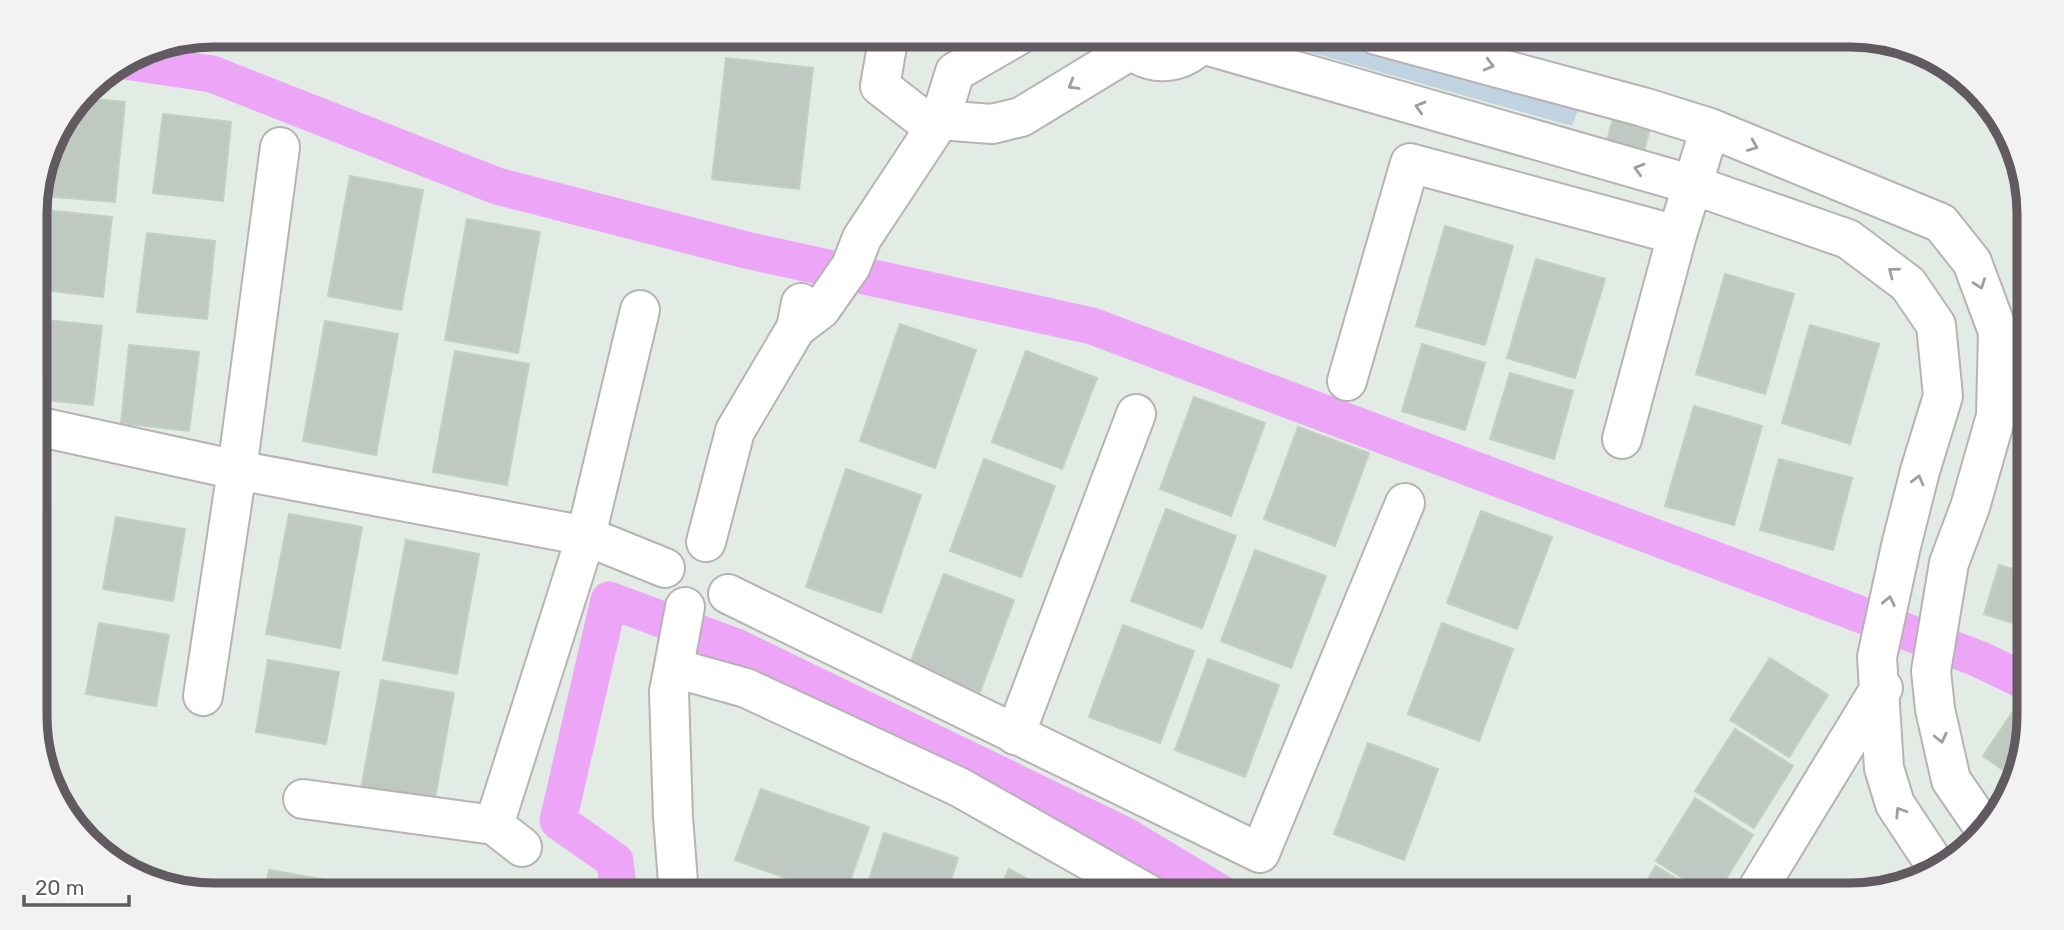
<svg xmlns="http://www.w3.org/2000/svg" width="2064" height="930" font-family="Rubik,sans-serif">
  <rect width="100%" height="100%" fill="#e2ece4"/>
  <path fill="#c0d3e1" d="M1315,35l264,73 -7,18 -320,-90z"/>
  <g fill="none" stroke-linecap="round" stroke-linejoin="round">
    <path stroke="#eda6f7" stroke-width="37" d="M125,61l87,13 285,112 249,64 346,76 887,333 50,24
      M619,895l-4,-34 -57,-40 51,-221 125,46 392,190 98,59"/>
  </g>
  <path fill="#c0c9c1" stroke="#c0d0c2" stroke-width="2" d="M726,58l87,10 -14,121 -87,-10z
    M82,98l43,4 -10,100 -71,-6 3,-38 7,-23z
    M163,114l68,8 -8,79 -70,-8z
    M1614,115l37,10 -9,33 -37,-10z
    M350,176l73,14 -22,120 -73,-14z
    M43,210l69,7 -9,80 -67,-8z
    M467,219l73,13 -22,121 -73,-13z
    M1445,226l68,20 -28,99 -69,-19z
    M147,233l68,8 -8,78 -70,-7z
    M1536,259l69,20 -30,99 -68,-20z
    M1725,274l69,20 -29,100 -69,-20z
    M36,319l66,7 -9,79 -57,-6z
    M325,321l73,13 -22,121 -73,-14z
    M900,324l76,26 -41,118 -75,-27z
    M1810,325l69,19 -29,100 -68,-21z
    M1422,344l63,19 -20,67 -63,-19z
    M129,345l70,7 -10,79 -68,-8z
    M455,351l74,13 -22,121 -74,-13z
    M1026,351l71,27 -35,91 -70,-27z
    M1510,373l63,18 -19,68 -64,-20z
    M1194,397l71,26 -34,93 -71,-27z
    M1694,406l68,20 -28,99 -69,-19z
    M1298,427l71,26 -34,93 -71,-27z
    M984,459l71,27 -34,91 -71,-26z
    M1779,459l73,19 -19,72 -73,-20z
    M846,469l75,26 -40,118 -75,-26z
    M2028,500l1,43 -12,-4z
    M1166,509l70,27 -34,92 -71,-27z
    M1481,511l71,26 -35,92 -70,-26z
    M289,514l73,13 -22,121 -74,-14z
    M116,517l69,12 -12,72 -70,-12z
    M406,540l73,14 -22,120 -74,-14z
    M1255,550l71,26 -35,92 -70,-27z
    M1999,565l30,9v54l-45,-14z
    M944,574l70,26 -34,92 -71,-26z
    M99,623l70,12 -13,71 -70,-12z
    M1442,623l71,26 -34,92 -71,-27z
    M1123,625l71,26 -34,92 -71,-26z
    M1770,658l58,37 -39,62 -59,-37z
    M1208,659l71,26 -34,92 -70,-27z
    M268,660l71,12 -13,72 -70,-12z
    M381,680l73,13 -22,121 -73,-14z
    M2024,695l5,3v18l-13,63 -33,-23z
    M1735,729l58,37 -39,62 -59,-37z
    M1368,743l70,26 -34,91 -70,-26z
    M761,789l108,38 -24,68h-12l-98,-35z
    M1695,798l58,37 -37,60h-7l-53,-34z
    M884,833l74,25 -12,37h-82z
    M1656,866l46,29h-64z
    M1009,869l49,26h-62z
    M269,870l82,14 -1,11h-86z
    M370,889l38,6h-39z"/>
  <g fill="none" stroke-linecap="round" stroke-linejoin="round">
    <g stroke="#b8b2b7" stroke-width="42">
      <path id="minor" d="M889,35l-9,51 54,42
        M1119,35c21,36 68,34 88,0
        M1376,35l267,72 67,21 231,95 31,39 26,70 -2,84 -26,91 -21,56 -18,108 4,38 16,71 31,45
        M1202,44l491,141 155,54 60,45 28,41 7,71 -23,75 -19,75 -24,111 7,111 11,36 43,65
        M940,120l52,4 29,-7 110,-67
        M796,328l25,-19 30,-43 11,-28 78,-118 15,-48 64,-37
        M1347,381l63,-218 267,72
        M36,426l201,44 349,66 79,32
        M1622,439l55,-204 33,-107
        M706,542l29,-111 61,-103 5,-25
        M728,594l532,259 145,-350
        M674,668l72,20 213,99 191,108
        M203,696l34,-226 43,-323
        M1015,735l121,-321
        M303,799l191,26 28,22
        M494,825l92,-289 54,-226
        M679,895l-6,-78 -4,-125 16,-85
        M1754,895l125,-205 4,-2"/>
    </g>
    <use href="#minor" stroke="#fff" stroke-width="38"/>
  </g>
  <defs><path id="oneway-chevron" d="M-2-3.5L2.5 0L-2 3.5" fill="none" stroke-width="1.6" stroke-linecap="round" stroke-linejoin="round" transform="scale(1.75)"/></defs>
  <g stroke="#a09ca0">
    <use href="#oneway-chevron" transform="translate(1489 65) rotate(15)"/>
    <use href="#oneway-chevron" transform="translate(1073 85) rotate(149)"/>
    <use href="#oneway-chevron" transform="translate(1420 107) rotate(-164)"/>
    <use href="#oneway-chevron" transform="translate(1753 146) rotate(22)"/>
    <use href="#oneway-chevron" transform="translate(1639 169) rotate(-164)"/>
    <use href="#oneway-chevron" transform="translate(1893 272) rotate(-143)"/>
    <use href="#oneway-chevron" transform="translate(1980 284) rotate(70)"/>
    <use href="#oneway-chevron" transform="translate(1918 480) rotate(-75)"/>
    <use href="#oneway-chevron" transform="translate(1889 601) rotate(-78)"/>
    <use href="#oneway-chevron" transform="translate(1941 738) rotate(77)"/>
    <use href="#oneway-chevron" transform="translate(1900 812) rotate(-122)"/>
  </g>
  <path d="M0 0H2064V930H0ZM214 47H1850A167 167 0 0 1 2017 214V716A167 167 0 0 1 1850 883H214A167 167 0 0 1 47 716V214A167 167 0 0 1 214 47Z" fill="#f2f2f2" fill-rule="evenodd"/>
  <path fill="none" stroke="#615a61" stroke-width="9" d="M214 47H1850A167 167 0 0 1 2017 214V716A167 167 0 0 1 1850 883H214A167 167 0 0 1 47 716V214A167 167 0 0 1 214 47Z"/>
  <path d="M24 895v10h105v-10" fill="none" stroke="#615a61" stroke-width="3.5"/>
  <text x="35" y="895" font-size="21" fill="#615a61" stroke="#ffffff" stroke-width="5" paint-order="stroke">20 m</text>
</svg>
